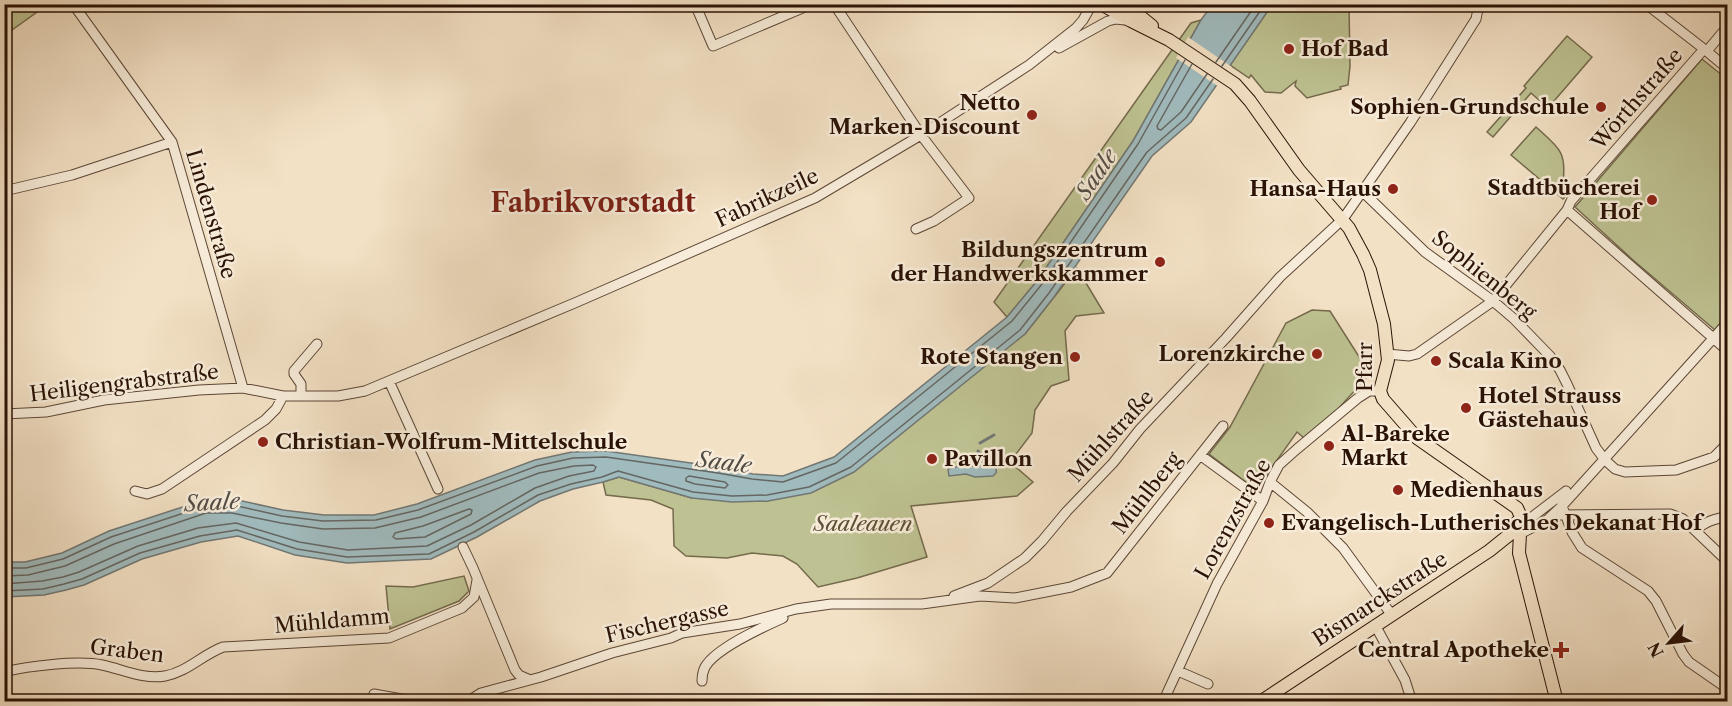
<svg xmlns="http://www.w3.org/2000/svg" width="1732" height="706" font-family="'Libre Caslon Text',serif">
  <rect width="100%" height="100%" fill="#f3e1c5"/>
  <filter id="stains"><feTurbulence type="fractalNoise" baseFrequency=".00333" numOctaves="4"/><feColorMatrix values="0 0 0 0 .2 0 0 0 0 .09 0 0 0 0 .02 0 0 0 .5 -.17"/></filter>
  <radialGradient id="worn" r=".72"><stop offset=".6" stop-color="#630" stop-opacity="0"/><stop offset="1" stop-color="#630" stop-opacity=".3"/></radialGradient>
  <path fill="#bec292" stroke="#746a4c" stroke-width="1.5" d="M5,4l27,1 5,7 -25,18 -7,-11z
    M1272,5h77l1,61 -2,19 -8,2 1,2 -34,9 -12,-12 1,-5 -15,12 -16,-1 -14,-17 -2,3 -19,-13z
    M1201,20l-68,121 -96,140 -30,36 -13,-15 197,-279z
    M1567,36l25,21 -44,51 -17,-15 -38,44 -6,-5 39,-44 -2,-2z
    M1702,59l26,21 -1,235 -12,15 -82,-70 -58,-53z
    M1536,127c22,20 31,24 27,55l8,8 -8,9 -52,-44z
    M1077,268l27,45 -28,3 -11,15 4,49 -18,6 -16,24 -3,23 -22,29 23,20 -16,14 -106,10 16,51 -70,21 -39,9 -21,-23 -14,-8 -31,-3 -25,5 -41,-2 -12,-10 -1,-37 -22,-9 -45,-5 -3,-13 16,-5 73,21 76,3 257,-167z
    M1312,310l18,1 40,63 -33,36 -33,28 -7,-6 -37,52 -9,2 -42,-32 21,-27 56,-104z
    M464,576l5,15 -10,10 -69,28 -4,-43 27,1z"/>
  <path fill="#a0bbbe" stroke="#717774" stroke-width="1.5" d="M1212,5h60l-81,117 -39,34 -98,141 -29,37 -171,138 -43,21 -43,8 -36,1 -40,-4 -73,-21 -16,5 -30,7 -33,12 -63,36 -46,22 -84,4 -52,-8 -57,-19 -37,6 -59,17 -58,26 -18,5 -22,5 -39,2 -1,-35h21l37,-9 47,-22 95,-31 29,-1 50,11 41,5h50l43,-11 118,-44 37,-8 34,-1 113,16 34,7 30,2 51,-19 173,-140 30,-36 96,-140 68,-121z
    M982,456c7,5 16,6 14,17l-3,3 -18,1 -9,-3 -17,2 -1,-7 16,-4 13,2 6,-2z"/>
  <path fill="#f3e1c5" d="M1188,37l44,30 -13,20 -43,-29z"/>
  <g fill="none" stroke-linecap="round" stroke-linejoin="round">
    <path stroke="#656662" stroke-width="1.5" d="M1216,62l40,-58
      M1192,64l-35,62 1,3 3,1 20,-18 26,-38
      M1222,66l43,-62
      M689,476l36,6 3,3 -3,3 -30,-4 -9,-3v-3z
      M469,509l3,1 -1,4 -46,23 -29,2 -3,-2 2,-4 28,-7z
      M4,568h22l37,-9 48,-22 94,-31 28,-1 49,11 41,5 53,-1 42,-10 119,-44 36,-8 33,-1 112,16 34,6 31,3 53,-19 176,-142 30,-37 96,-140 47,-84
      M4,576l24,-1 37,-9 49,-22 92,-31h26l49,10 42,6 52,-1 46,-11 118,-44 35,-7 19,-1 3,2 -2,4 -25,5 -34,12 -64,37 -44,21 -79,4 -49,-8 -63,-19 -38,5 -60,18 -59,26 -16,5 -21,4 -38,3
      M4,591l39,-2 21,-5 18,-5 58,-26 60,-17 37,-6 60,19 50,8 82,-3 45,-22 64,-37 33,-11 31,-7 16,-6 75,21 39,4 35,-1 42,-8 42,-20 169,-137 29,-37 98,-141 39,-34 27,-39"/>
    <path stroke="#717774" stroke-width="3" d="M980,443l14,-8
      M978,451l4,5"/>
    <g stroke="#5c4635" stroke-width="11">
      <path id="minor" d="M73,4l99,138 71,246
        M695,4l18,42 99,-42
        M834,4l87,131 48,63 -35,23 -18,8
        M1646,4l58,45 24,20
        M1059,48l49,-27 8,-2 9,1
        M1707,51l21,-25
        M4,191l68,-16 100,-33
        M1362,191l63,61 68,49 20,17 37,38 10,14 7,14 29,64 9,12 10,9 10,3 51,-2 38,-13 14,-14
        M1567,210l161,141
        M1387,354l22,2 8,-2 76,-53 74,-91 4,-9 133,-152
        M389,381l49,108
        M301,396v-12l-7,-10v-3l23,-27
        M4,414l42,-2 58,-12 95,-10 44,-2 40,8h55l27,-5 212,-89 238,-104 106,-63 108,-70 47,-37 7,-8 9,-16
        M1200,455l63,46
        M1270,482l37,30 36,36 48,66
        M135,491l12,3 15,-5 103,-69 11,-11 7,-13
        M1566,491l-4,6v9l10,26 10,16 66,43 8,10 27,53 6,8 39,27
        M1559,515l111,-1 13,5 45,43
        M1519,527l47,-36
        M1695,530c11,-8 19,-12 33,-13
        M1520,534l27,-14 15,-14 166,-184
        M463,547l10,21 42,102 4,5 9,4
        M954,596l34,-13 37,-25 17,-17 25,-30 46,-48 27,-34 86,-91 54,-61 63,-58 67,-96 66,-104 3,-15
        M1375,625l30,55 7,22
        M1178,671l30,13
        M4,672c24,-6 74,-12 98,-7 20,4 42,15 63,11 22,-4 37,-21 58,-29l166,-9 73,-30 12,-11 3,-17
        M702,681c0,-5 1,-10 3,-14 11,-19 58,-40 78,-49
        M374,694l44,8
        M467,702l14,-9 60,-16 71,-24 59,-15 11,-5 58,-9 56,-15 35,-5h91l58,-8 35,2 56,-11 36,-14 116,-147
        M1163,702l54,-118 46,-83 7,-19 9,-17 18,-16 61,-51 11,-7h11"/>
    </g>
    <g stroke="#2a1205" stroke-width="14">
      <path id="major" d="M1101,4l30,17 38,19 66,44 15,17 49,69 50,58 14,26 7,16 14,54 4,36 -8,31 3,8 34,39 100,70 5,11 -3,8
        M1125,4l27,22
        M1517,522l3,12 -1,19 38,149
        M1260,702l229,-151 30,-24"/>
    </g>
    <use href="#minor" stroke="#f7ecd9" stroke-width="9"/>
    <use href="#major" stroke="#f3e1c5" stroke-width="12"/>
  </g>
  <g fill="#8f2418" stroke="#f7ecd9" stroke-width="2">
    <circle cx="1289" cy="49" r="6"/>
    <circle cx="1601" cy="107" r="6"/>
    <circle cx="1032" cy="115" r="6"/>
    <circle cx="1393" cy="189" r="6"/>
    <circle cx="1652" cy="200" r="6"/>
    <circle cx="1160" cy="262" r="6"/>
    <circle cx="1317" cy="354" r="6"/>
    <circle cx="1075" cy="357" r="6"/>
    <circle cx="1436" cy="361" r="6"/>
    <circle cx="1466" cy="408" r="6"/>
    <circle cx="263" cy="442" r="6"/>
    <circle cx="1329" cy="446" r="6"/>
    <circle cx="932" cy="459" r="6"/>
    <circle cx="1398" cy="490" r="6"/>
    <circle cx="1269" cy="523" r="6"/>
    <path d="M1558 641h6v6h6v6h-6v6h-6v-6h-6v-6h6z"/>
  </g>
  <g text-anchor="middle" stroke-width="5" stroke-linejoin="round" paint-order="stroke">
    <g font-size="21" font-weight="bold" fill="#2a1205" stroke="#f7ecd9" text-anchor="start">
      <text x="1301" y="56">Hof Bad</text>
      <text x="1020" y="110" text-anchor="end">Netto<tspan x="1020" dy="24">Marken-Discount</tspan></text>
      <text x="1589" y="114" text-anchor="end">Sophien-Grundschule</text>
      <text x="1640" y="195" text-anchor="end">Stadtbücherei<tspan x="1640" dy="24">Hof</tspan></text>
      <text x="1381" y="196" text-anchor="end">Hansa-Haus</text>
      <text x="1148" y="257" text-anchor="end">Bildungszentrum<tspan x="1148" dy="24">der Handwerkskammer</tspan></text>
      <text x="1305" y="361" text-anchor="end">Lorenzkirche</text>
      <text x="1063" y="364" text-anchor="end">Rote Stangen</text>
      <text x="1448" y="368">Scala Kino</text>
      <text x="1478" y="403">Hotel Strauss<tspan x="1478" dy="24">Gästehaus</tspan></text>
      <text x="1341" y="441">Al-Bareke<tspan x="1341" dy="24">Markt</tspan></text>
      <text x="275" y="449">Christian-Wolfrum-Mittelschule</text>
      <text x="944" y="466">Pavillon</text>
      <text x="1410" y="497">Medienhaus</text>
      <text x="1281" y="530">Evangelisch-Lutherisches Dekanat Hof</text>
      <text x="1549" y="657" text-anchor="end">Central Apotheke</text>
    </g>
    <g font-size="21" fill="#2a1205" stroke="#f7ecd9">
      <text transform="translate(1637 99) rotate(-49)" y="7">Wörthstraße</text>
      <text transform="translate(767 198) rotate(-25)" y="7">Fabrikzeile</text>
      <text transform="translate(211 214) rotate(74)" y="7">Lindenstraße</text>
      <text transform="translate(1484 275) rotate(39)" y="7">Sophienberg</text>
      <text transform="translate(1365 367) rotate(-90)" y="7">Pfarr</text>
      <text transform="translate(124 383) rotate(-7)" y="7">Heiligengrabstraße</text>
      <text transform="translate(1111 436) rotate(-48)" y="7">Mühlstraße</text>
      <text transform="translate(1147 493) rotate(-52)" y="7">Mühlberg</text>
      <text transform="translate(1233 519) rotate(-61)" y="7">Lorenzstraße</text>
      <text transform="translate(1380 599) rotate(-33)" y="7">Bismarckstraße</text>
      <text transform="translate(332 621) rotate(-5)" y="7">Mühldamm</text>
      <text transform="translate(667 622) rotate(-13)" y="7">Fischergasse</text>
      <text transform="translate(127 651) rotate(7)" y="7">Graben</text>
    </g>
    <g font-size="21" font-style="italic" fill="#5e5036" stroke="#f7ecd9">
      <text x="863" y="531">Saaleauen</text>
    </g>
    <g font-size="22" font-style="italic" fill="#534d46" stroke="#f7ecd9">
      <text transform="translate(1096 174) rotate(-56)" y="8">Saale</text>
      <text transform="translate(724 462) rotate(7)" y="8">Saale</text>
      <text transform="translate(212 502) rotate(-3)" y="8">Saale</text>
    </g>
    <g font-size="27" font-weight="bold" fill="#7a1f14" stroke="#f7ecd9">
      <text x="593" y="212">Fabrikvorstadt</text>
    </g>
  </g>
  <rect width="1732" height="706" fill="none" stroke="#f3e1c5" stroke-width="24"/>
  <rect x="6" y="6" width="1720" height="694" fill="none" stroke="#2a1205" stroke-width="3"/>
  <rect x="12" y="12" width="1708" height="682" fill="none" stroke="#2a1205" stroke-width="1.5"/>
  <g transform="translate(1669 643) rotate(242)" stroke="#f7ecd9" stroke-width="4.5" paint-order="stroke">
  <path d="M0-4.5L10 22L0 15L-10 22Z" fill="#2a1205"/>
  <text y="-9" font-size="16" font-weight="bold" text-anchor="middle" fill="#2a1205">N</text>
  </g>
  <rect width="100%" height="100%" filter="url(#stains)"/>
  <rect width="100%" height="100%" fill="url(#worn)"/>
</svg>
